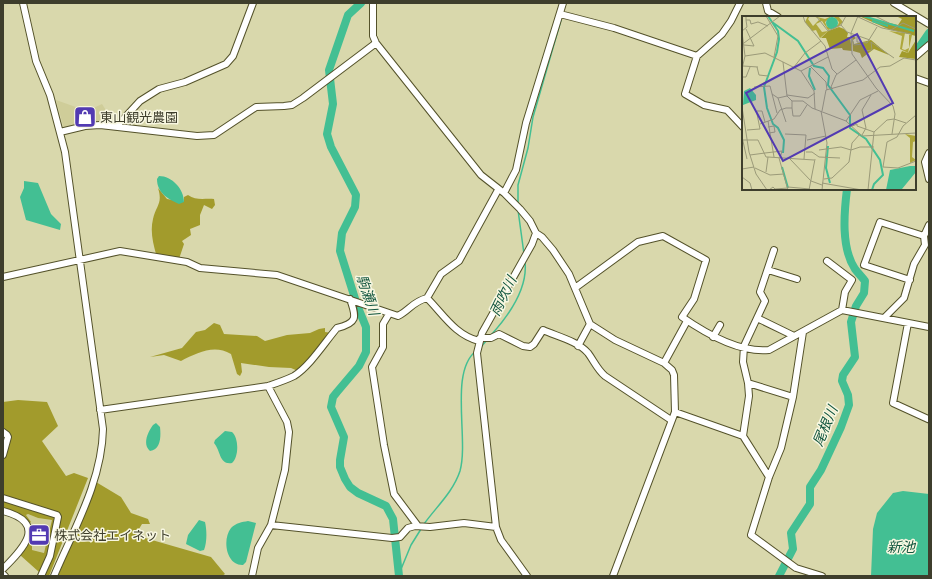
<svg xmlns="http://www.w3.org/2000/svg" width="932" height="579" font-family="Cabin,'Noto Sans JP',sans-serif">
  <rect width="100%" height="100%" fill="#d9d8ac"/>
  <path fill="#cfcd99" d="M56,100l31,11 15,-7 12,19 -50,6z
    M28,514l10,4 14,2 -8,33 -12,-3v-5l-3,-2v-18l2,-2 -5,-8z"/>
  <path fill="#a29b2c" d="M158,188l9,11 17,3v-5l4,-2c8,6 17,3 26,4l1,6 -3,4 -8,-4 -4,10v10l-10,4 1,6 -9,6 2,3 -5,15 -23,-5c-3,-11 -6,-23 -3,-35 3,-14 10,-15 5,-31z
    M214,323l6,2 4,9 33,2 8,5 22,-6 23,-2 9,-4 6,-1v4l7,1 -34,38 -7,-3 -22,-1 -28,-4 1,9 -2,4 -3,-2 -6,-20c-17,-10 -34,-1 -50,7l-17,-6 -14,2 32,-9 14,-16 9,-2z
    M18,400l29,2 11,24 -16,15 24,35 8,-3 14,5 -39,98h-12l2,-4 -19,-17 9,-12 3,2v5l12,3 8,-33 -14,-2 -10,-4 -2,1 5,7 -2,2 -9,-9 -17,-6v-107z
    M96,482l25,15 10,16 17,6 2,5h-8l-3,5 6,9 66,19 14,17 -3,2h-164z"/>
  <path fill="#43bf93" d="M159,176c13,0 25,13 25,26l-5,2c-11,-5 -22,-11 -22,-25z
    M24,181l14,2 13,31 10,10 -1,6 -34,-10 -6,-23 4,-9z
    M156,423l4,4c1,9 1,23 -10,24 -8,-7 -2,-19 3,-26z
    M225,431l7,1c7,6 7,25 0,31 -13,2 -11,-12 -18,-20l1,-3z
    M903,491l26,3v82h-58l2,-47 4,-16 16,-20z
    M199,520l6,2c2,9 2,20 -1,28l-4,1 -14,-7 2,-9z
    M248,521l8,2 -10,39 -3,3c-17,1 -21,-26 -12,-37 5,-5 11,-6 17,-7z"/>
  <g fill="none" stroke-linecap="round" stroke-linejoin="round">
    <path stroke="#43bf93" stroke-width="1.5" d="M518,202v-17l10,-37 5,-31 28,-97
      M518,210l6,44
      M492,334c17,-19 36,-45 33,-72
      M480,348l7,-8
      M424,524c13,-18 29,-32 36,-53 9,-32 -11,-99 16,-120
      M399,574l12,-29 10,-16"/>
    <path stroke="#43bf93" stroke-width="8" d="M361,3l-13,12 -19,55 4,34 -6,30 4,13 25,48 -1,12 -13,26 -2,18 17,54 9,22v25l-7,14 -22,26 -4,5 -2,10 13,30 -4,23v7l5,12 5,8 8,6 28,13 7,13 6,57
      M915,49l5,-3 9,-13
      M779,576l14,-27 -2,-16 19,-29v-17l11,-17 20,-43 8,-22 -1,-10 -6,-14 1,-6 12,-18 -4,-35 5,-16 8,-13 1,-12c-3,-4 -7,-8 -10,-12 -14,-21 -11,-56 -8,-80"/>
    <g stroke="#54522a" stroke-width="8">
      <path id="minor" d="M23,3l13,58 14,34 15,57 38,277c-1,52 -29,100 -49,147
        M373,3v33l3,7 105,132 23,18 16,16 10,12 6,12 6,4 11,13 16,24 21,50 25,16 49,23 8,7 2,5 1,37 -62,164
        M740,3l-9,18 -9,13 -25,22 -12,38 19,11 23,5 16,17
        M766,3l2,8 10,6
        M894,3l35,21
        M560,14l54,14 83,28
        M915,57l14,-12
        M915,78l14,5
        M117,126l23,-25 19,-12 26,-7 41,-18 7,-8 20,-53
        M60,132l25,-6 15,-1 97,11 17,-1 42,-28 28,-1 8,-1 11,-7 73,-55
        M929,153l-4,9 4,17
        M504,193l12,-23 10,-47 37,-120
        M827,261l25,19 -7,12 -3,18
        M768,270l29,9
        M3,277l117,-26 67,11 13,6 77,7 121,41c12,-6 14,-14 29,-18l14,-24 18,-13 39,-71
        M910,280l-46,-15 16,-43 44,14
        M575,288l63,-46 25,-6 43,24 -12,39 -12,18c23,16 58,36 87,33l73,-40 87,17
        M427,298c16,16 28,37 52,43
        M389,314l-6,10v23l-11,20 12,78 10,49 24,32
        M885,317l19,-19 10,-34 11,-19 -1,-9 5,-11
        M757,318l37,18
        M908,323l-15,80 35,16
        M803,332l-10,65 -12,51 -12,29 -18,58 45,33 26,8
        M713,337l7,-12
        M480,338h11l8,-4 24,12 7,1 4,-3 9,-14c13,6 35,11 45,23 6,8 9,16 17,23l66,44
        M578,346l12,-22
        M664,363l23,-42
        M748,383l45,14
        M100,410l168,-24c9,-3 18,-6 26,-10 16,-10 31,-34 43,-48 20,-5 20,-10 13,-29
        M675,412l68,24 26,41
        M3,432l4,3 1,2 -5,18
        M743,436l6,-40 -1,-13 -5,-21 1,-16 21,-45 -5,-9 14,-42
        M3,498l54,17 1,2 -8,39 -9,20
        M3,511c45,12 21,37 0,58
        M271,525l121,13 8,-1 8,-9 7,-2 15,1 34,-4 32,4
        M3,574l2,2
        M252,576l6,-28 13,-23 14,-55 4,-38 -2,-10 -19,-36
        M527,576l-26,-36 -5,-13 -19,-174 5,-20 50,-89 4,-11"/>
    </g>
    <use href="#minor" stroke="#fff" stroke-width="6"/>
  </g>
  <defs>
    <g id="shop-square" transform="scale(1.15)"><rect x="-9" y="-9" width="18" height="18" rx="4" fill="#523ab2" stroke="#f8f7e1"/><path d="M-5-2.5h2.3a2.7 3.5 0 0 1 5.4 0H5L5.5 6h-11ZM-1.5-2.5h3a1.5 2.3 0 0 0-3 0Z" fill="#fff"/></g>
    <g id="office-square" transform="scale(1.15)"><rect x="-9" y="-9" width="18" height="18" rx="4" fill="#523ab2" stroke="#f8f7e1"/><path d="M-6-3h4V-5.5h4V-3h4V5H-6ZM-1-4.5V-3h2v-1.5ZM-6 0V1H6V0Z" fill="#fff"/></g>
  </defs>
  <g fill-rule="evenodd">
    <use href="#shop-square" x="85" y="117"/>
    <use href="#office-square" x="39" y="535"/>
  </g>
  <g text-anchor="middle" stroke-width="3" stroke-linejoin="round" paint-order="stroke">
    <g font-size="13" fill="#3e3e2c" stroke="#f8f7e1" text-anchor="start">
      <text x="100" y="122">東山観光農園</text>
      <text x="54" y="540">株式会社エイネット</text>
    </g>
    <g font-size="14" font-style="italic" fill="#11553e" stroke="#f8f7e1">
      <text transform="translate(368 295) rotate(71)" y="5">駒瀬川</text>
      <text transform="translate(503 296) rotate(-64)" y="5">雨吹川</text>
      <text transform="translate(825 426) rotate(-67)" y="5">尾根川</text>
      <text x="901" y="552">新池</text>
    </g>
  </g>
  <g transform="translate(742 16)">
    <rect width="174" height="174" fill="#d9d8ac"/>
    <path d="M66,0h2l-2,3 5,7 7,-7 -7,-3 12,3 7,-3 -7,6 2,5 11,-2 1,-3 -6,-6h5l5,6 -4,4 -11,4 -6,-9 -6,3 6,8 6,-1 -8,7 -4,-8 -4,1 -7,-9zM147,15l16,2 -3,16 3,1 4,-2v-13h3l-4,18 -8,-4 2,-13zM163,118l11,2v5l-3,1 -1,15 4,3 -6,3v-25z" fill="#aea73b"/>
    <path d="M117,0l39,9 4,-6 -6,-3h20v20l-28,-7zM97,11l5,2 4,4 -1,4h3l2,14 -9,-1 -1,-2 -12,1 -4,-11h-5l7,-7zM110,19l4,3 -3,2 1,4 17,-4 18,15 -15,-6 -12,9 -2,-5 -7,-2zM174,24v19l-17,-2 3,-6 6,2z" fill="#a29b2c"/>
    <path d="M84 7a6 6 0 1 1 12 0a6 6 0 1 1-12 0ZM8,72l6,7v5l-13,5 1,-14zM168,150h6v6l-14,17 -16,1 4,-20z" fill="#43bf93"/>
    <path fill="none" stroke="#43bf93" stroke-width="2" d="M26,0l10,15 1,8 -2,13 -13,35 3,21 6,16 5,4 6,12 -1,13M121,0l51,15M130,5l16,5M30,6l26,19 16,25 9,2 6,8 -1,9 22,30v13l16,11 14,21 3,15 -9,9 -2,6M68,52l-1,8 6,14M86,130l-2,22 4,15M40,151l6,21"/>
    <path fill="none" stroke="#9b9a79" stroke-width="1" d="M4,0v4h4l1,4 7,-2 10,4M24,0l12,20 -4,21M61,0l2,6 20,24 7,23 5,5M74,0l12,15 13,-6 5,-9M114,0l26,12 29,6M116,0l-7,17 1,21 24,34 17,18 2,8 -3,20M133,0l14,7M99,9l6,7 23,8M149,14l12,-7 13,6M0,15l5,-4 -1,-7M0,16l3,24 -3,13M115,19v7l10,1 10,-16M110,23l2,6 9,-1 2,7 7,-1 -1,-8 23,16M2,27l36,-27M2,29l10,1 -8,-17M3,40l20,-3 36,18 13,20 1,18M41,46l4,34 5,5v7M1,50l15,1M68,50l16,16 1,8M15,51l2,8 9,1M52,51l11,-14 16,-12M59,55l27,-14M0,61h4l4,-10M12,71l16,-1 7,27M91,73l-2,-2 5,-12 20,-15M30,78l6,4 9,-2M45,79l21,3 7,-5M36,82l8,24M50,85h11l9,7 34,13 16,15 54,-3M0,91l7,45 7,22 11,16M15,95h5l3,11M79,95l6,32 -5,47M80,95l4,-21 37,-10 17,-13 10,-1 14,-8 12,2M174,99l-13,11 -6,11 -10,5 -4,25 15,1 18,-7M26,105l6,36M104,105l14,-21 18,-9M18,108l14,-5 6,-9 6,-2h6l1,8h7l7,-11M26,111l6,-1 1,6 -6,1M108,111l7,-3v2l17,6M5,114l13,-1 -3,-15M43,118l21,1 -2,24M120,119l4,-7 -4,-18 9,-15M0,121l5,22M0,124h16l8,17h2l-2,15M65,124l19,-4M77,134l22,-3 10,3 9,-3h14M64,136h6l7,5 21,1M23,137l17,-2 -2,7M8,139l15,-2M26,141l46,3M37,142l9,32M48,143l21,22 11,4M13,152l15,7 14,-1M0,153l12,-2M0,161l8,6 2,7M82,163l8,-1 17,-16 3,-19 8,-9M80,167l40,7M46,171l22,2M27,174l4,-3 2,2 13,-1M67,174l6,-31M126,174l6,-58 13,-12 7,-1 12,4"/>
    <path fill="#523ab2" fill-opacity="0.15" stroke="#523ab2" stroke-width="2" d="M115,18l36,69 -110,58 -37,-68z"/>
    <rect width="174" height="174" fill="none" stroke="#3e3e2c" stroke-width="2"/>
  </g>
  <rect width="932" height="579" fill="none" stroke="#3e3e2c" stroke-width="8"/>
</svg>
